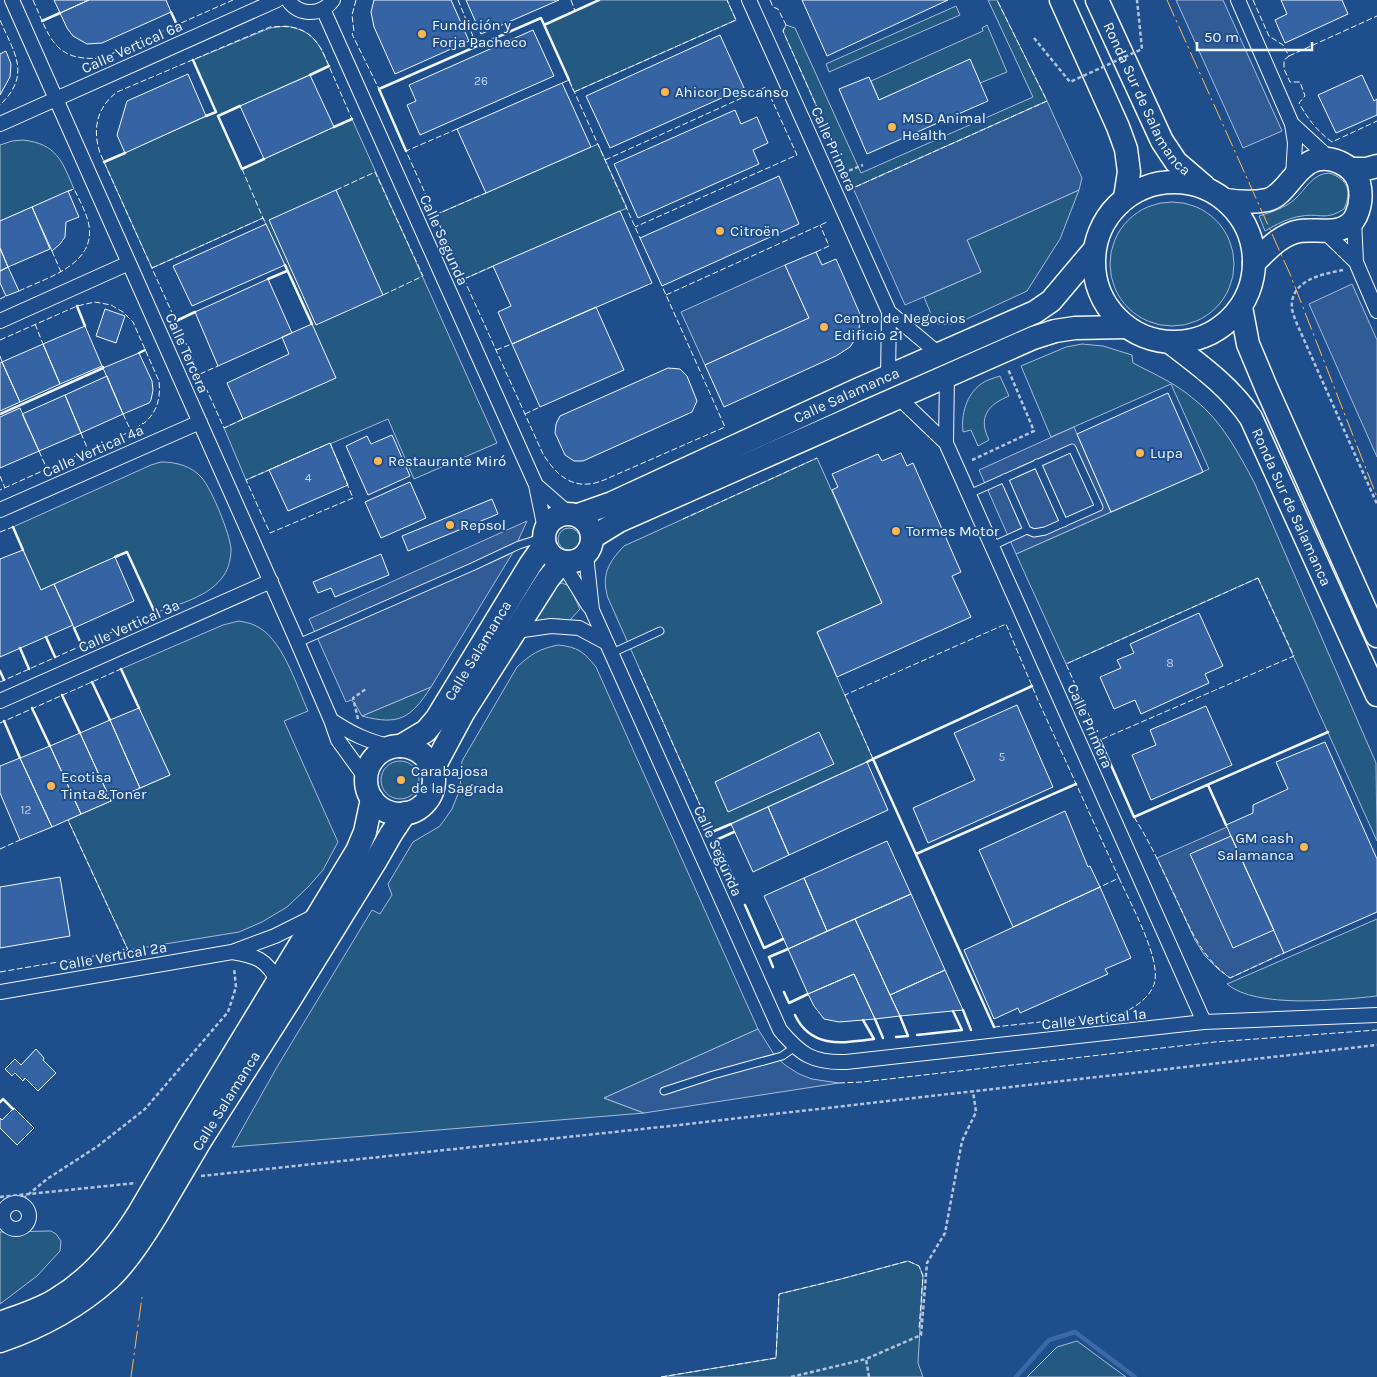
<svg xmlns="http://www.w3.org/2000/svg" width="1377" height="1377" font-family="Karla,sans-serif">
  <rect width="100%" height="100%" fill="#1f4e8c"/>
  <path fill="#245a82" stroke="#a8bbd7" d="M599,0h128l9,20 -162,72 -30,-67z
    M988,0h9l50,101 -194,87 -70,-157 3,-6 9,3 66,145 172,-76z
    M956,6l4,9 -131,57 -3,-8z
    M987,25l20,47 -27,11 -10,-23 -91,40 -8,-19 112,-50 -1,-3z
    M286,26c28,5 32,16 43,40l-111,50 24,53 110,-50 145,324 -83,36 -26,-60 -142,61 -22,-52 111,-51 -72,-159 -111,50 -48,-106 112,-50 -23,-52 77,-32z
    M23,140c34,4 39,21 51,49l-74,32v-76l12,-4z
    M598,144l29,64 -163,71 -29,-64z
    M1329,173c19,6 23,18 15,36 -19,12 -23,4 -42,7 -14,2 -25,8 -37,15l-6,-15c13,-4 26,-8 36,-17 12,-11 17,-25 34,-26z
    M1079,190l-19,49 -33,52 -69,32c-15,3 -24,1 -38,-5l11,-4 -7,-17 57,-25 -14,-32z
    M1110 264a62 62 0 1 1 124 0a62 62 0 1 1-124 0Z
    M1082,344l21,2 29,9 1,8c21,11 44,21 62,37 27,21 44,54 60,84l121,279 1,78 -119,-263 -192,86 -50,-110 193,-85 -38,-85 -120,53 -30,-71 45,-19z
    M1000,376l9,20c-22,9 -31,22 -20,44l-11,6 -7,-16 -8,2c-2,-17 3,-37 18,-48 5,-4 13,-6 19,-8z
    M817,458l65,145 -65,29 56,127 -161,73 -104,-234c-7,-23 0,-35 16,-52z
    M161,462c15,0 31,4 41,16 10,12 28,56 29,71 0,8 -2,19 -7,26 -14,22 -46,29 -69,38l-28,-61 -86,38 -28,-63 138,-62z
    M558 539a11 11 0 1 1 22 0a11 11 0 1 1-22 0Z
    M562,583l7,3 11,23 -11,12 -10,-2 -23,3 -1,-2 19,-35z
    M239,621c5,1 11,2 15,4 28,11 42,60 54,86l-24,10 54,121 -15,28 -15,17 -21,20 -25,15 -23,10 -111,18 -60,-130 102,-45 -49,-106 102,-44z
    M558,645c20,2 26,7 38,22l162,362 -154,69 40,15 -412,34 45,-80 95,-157 8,4 12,-19 -4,-11 25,-42 27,-16 12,-17 8,-20 2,-28 55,-94c14,-13 22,-18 41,-22z
    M431,687c-20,31 -32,39 -69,29z
    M381 780a19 19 0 1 1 38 0a19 19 0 1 1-38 0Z
    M1377,919v77c-37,4 -121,13 -150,-12z
    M51,1231l5,3 5,7 -1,10 -23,25 -37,28v-72z
    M908,1261l11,5 4,10 -5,87 5,14h-262l115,-19 3,-64 62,-15z
    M1077,1341l49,36h-99l30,-30z"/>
  <path fill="#305b95" stroke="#a8bbd7" d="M1176,0h47l59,131 -39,17z
    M1047,101l35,77 -3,12 -112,50 14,32 -76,33 -52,-117z
    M785,265l24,53 -104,47 -24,-53z
    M1352,284l25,56v117l-68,-153z
    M1074,427l37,85 -95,42 -37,-84z
    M527,521l-15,33 -81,133 -69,29 -8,-14 -3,-2 -5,2 -37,-83z
    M1227,827l57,126 -54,25 -12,-9 -13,-13 -10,-16 -38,-82z
    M758,1029l17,27 10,9 14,9 13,5 27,4 -195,30 -40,-15z"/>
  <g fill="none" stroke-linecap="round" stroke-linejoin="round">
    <path stroke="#3b69a3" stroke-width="4.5" d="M1016,1377l33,-37 26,-8 60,45"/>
  </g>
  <path fill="#3563a3" stroke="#f2f6ff" d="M54,0h35l-29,13z
    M89,0h77l5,12 -69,31 -15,1 -14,-8 -6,-8 -7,-15z
    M374,0h77l18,41 -74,33 -21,-47 -3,-15z
    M466,0h93l-78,34z
    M802,0h146l-121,56z
    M1281,0h61l6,14 -63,29 -10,-23 12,-6z
    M533,30l21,46 -134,59 -13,-30 9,-4 -7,-16z
    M720,35l24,53 -134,60 -24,-52z
    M6,51l5,13 -1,13 -10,18v-41z
    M970,59l18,42 -121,53 -28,-65 30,-12 10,23z
    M188,74l18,42 -81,37 -8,-18 10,-34z
    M310,75l24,52 -70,32 -24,-53z
    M1362,75l12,26 3,-2v16l-41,18 -18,-38z
    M562,83l29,64 -105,46 -29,-64z
    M735,110l6,14 16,-7 11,26 -15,7 6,14 -121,54 -24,-54z
    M779,176l20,48 -137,62 -22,-48z
    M336,190l47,105 -67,30 -47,-105z
    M68,191l11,26 -13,5 -1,15 -5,7 -8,7 -20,-44z
    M32,207l18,42 -42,18 -8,-19v-27z
    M620,211l32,72 -140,61 -14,-32 13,-6 -18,-40z
    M266,224l19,41 -93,41 -19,-40z
    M0,248l8,19 -8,4z
    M816,252l6,13 14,-6 24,55 -1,17 -3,7 -6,9 -14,9 -112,51 -19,-42 104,-47 -24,-53z
    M8,267l11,24 -13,5 -6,-13v-12z
    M268,279l24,54 -74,33 -23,-54z
    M596,307l28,63 -84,37 -28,-63z
    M105,309l20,7 -9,27 -20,-7z
    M312,324l24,54 -93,41 -16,-36 62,-29 -7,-17z
    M85,326l17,40 -42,18 -17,-40z
    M43,344l17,40 -40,18 -18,-40z
    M139,353l13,28 1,9 -2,10 -2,3 -26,11 -20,-46z
    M2,362l18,40 -20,9v-48z
    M668,368l12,1 7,7 10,25 -5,11 -109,49h-9l-9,-6 -10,-22 1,-9 4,-8z
    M107,376l16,38 -42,19 -16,-38z
    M1168,393l35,79 -92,40 -34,-78z
    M65,395l16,38 -42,18 -17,-37z
    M20,408l19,43 -39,17v-51z
    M392,435l18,41 -42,19 -22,-49 21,-10 4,8z
    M330,443l18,42 -60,26 -19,-41z
    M901,453l6,13 6,-3 48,109 -9,4 19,41 -134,60 -20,-45 65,-29 -50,-113 6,-3 -6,-13 46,-20 4,7z
    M410,482l16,36 -45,20 -16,-36z
    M492,499l6,15 -90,37 -6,-15z
    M23,550l18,40 13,-6 19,41 -73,32v-98z
    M381,554l8,21 -54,22 -4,-9 -13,5 -5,-11z
    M115,557l19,44 -60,27 -20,-44z
    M1199,613l24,53 -18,8 4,9 -68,31 -6,-14 -21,9 -14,-32 21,-9 -4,-8 17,-7 -4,-9z
    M1017,705l36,82 -125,56 -15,-35 62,-28 -21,-47z
    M1206,706l26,59 -81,35 -19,-45 24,-10 -6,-15z
    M139,708l31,67 -30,13 -30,-68z
    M110,720l30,68 -29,13 -31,-68z
    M819,732l15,32 -106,48 -13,-30z
    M80,733l31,68 -30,13 -31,-68z
    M1325,742l52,117v53l-93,41 -58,-128 27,-12v-8l35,-16 -12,-27z
    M50,746l31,68 -29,13 -32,-69z
    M20,758l32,69 -32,13 -20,-47v-27z
    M867,762l21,48 -99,45 -21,-48z
    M768,807l21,48 -36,17 -22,-48z
    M1065,811l23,56 2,-1 10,21 -87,40 -34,-77z
    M1231,836l43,94 -41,18 -43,-94z
    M887,841l24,53 -84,37 -23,-53z
    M60,877l10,59 -70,12v-61z
    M804,878l23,53 -39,18 -24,-53z
    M1100,887l31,71 -26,11 3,5 -88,39 -2,-5 -24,11 -30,-69z
    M911,894l34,76 -55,25 -35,-76z
    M855,919l35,76 10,21 -25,3 -21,-45 -46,20 -20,-45z
    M945,970l18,40 -63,6 -10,-21z
    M854,974l21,45 -36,3 -15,-3 -10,-13 -6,-12z
    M36,1049l8,9 -1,2 13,13 -18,18 -13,-13 -2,3 -8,-8 -3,3 -7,-7 10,-10 6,6z
    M14,1108l20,20 -17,17 -17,-17v-10l2,2z"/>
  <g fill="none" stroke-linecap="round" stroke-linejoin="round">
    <g stroke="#f2f6ff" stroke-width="9">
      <path id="service" d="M1037,463l27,60
        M969,494l103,-46 27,59 -54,24 -11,2 -7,-3 -23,-52
        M992,546l35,-16
        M298,643l174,-76 47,-22 22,-7
        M612,653l48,-22
        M664,1091l49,-16 69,-19 13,-9"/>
    </g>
    <g stroke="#f2f6ff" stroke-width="16">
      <path id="minor" d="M12,0l281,632 38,88 7,20 29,40
        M288,0c11,16 33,16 45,0
        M749,0l140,312 -1,65
        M1238,0l54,124 3,19 -2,33
        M323,9l213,476 9,44
        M0,124l277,-124
        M1292,124l39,36
        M1354,220l2,42 21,49
        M1325,232l31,30
        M889,312l51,43
        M0,321l129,-58
        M898,397l48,46 258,579
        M946,443l1,-68
        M536,485l32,28
        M0,510l200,-88
        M586,555l6,55 188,420c21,25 33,33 66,32l358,-40 173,-7
        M562,562l27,44
        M516,631l35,-5 28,2 28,15
        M0,701l271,-120
        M331,720c21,14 36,21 61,27
        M232,952c25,4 33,7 46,29
        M0,992l232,-40 43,-16 40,-20
        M3 1216a13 13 0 1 1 26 0a13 13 0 1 1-26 0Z"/>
    </g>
    <g stroke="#f2f6ff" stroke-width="25">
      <g id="primary">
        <path d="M1351,169h15l11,-3"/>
        <path d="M1225,200c14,2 28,3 42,0 25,-6 32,-54 72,-38 9,4 17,11 20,21 3,12 2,22 -3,33 -11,22 -39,12 -56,15 -19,3 -33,19 -46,32"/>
        <circle cx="568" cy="538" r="24"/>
        <path id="s1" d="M578,515l34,-12 245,-113 178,-78 16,-11 43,-51"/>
        <path d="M593,537l26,-16 414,-183 22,-7 20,-3 51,-1"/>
        <path id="s2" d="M401,746l25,-15 11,-13 93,-153 14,-20"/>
        <circle cx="400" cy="780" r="34"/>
        <path d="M433,769l30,-56 85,-134 14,-17"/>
        <path d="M187,1131l170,-280 8,-19 7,-33"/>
        <path d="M202,1138l87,-137 86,-139 16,-28 14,-21"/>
        <path d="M0,1323c19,-7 40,-13 57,-24 33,-20 59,-50 80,-83"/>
        <path d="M0,1341c41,-14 78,-34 110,-63 16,-15 35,-44 46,-62"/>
      </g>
    </g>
    <g stroke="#f2f6ff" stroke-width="25">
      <g id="trunk">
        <path d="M1061,0l57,127 8,22 3,23 -4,26"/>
        <path id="s3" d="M1097,0l65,141 14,21 28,24"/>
        <circle cx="1174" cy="262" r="80"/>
        <path d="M1241,307l7,37 18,43 111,249"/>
        <path id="s4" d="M1171,343c30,23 59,44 80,75l126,277"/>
      </g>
    </g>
    <path stroke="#b3c4dc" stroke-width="2.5" stroke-dasharray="4 2.5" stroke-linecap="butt" d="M843,173l20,-8
      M1343,270c-20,4 -54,10 -51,39 1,5 3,10 5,15l80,180
      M972,460l62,-29 -26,-62
      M358,719l-5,-21 13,-9
      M201,1176l460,-49 716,-82
      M0,1197l136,-14
      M18,1203l29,-24 51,-33 47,-37 83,-97 8,-25 -2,-19
      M791,1377l75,-18
      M869,1377l-3,-18 55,-24 6,-72 18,-30 17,-92 14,-29 -3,-21"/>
    <use href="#service" stroke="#1f4e8c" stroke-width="7"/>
    <use href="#minor" stroke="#1f4e8c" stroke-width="14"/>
    <use href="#primary" stroke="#1f4e8c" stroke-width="22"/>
    <use href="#trunk" stroke="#1f4e8c" stroke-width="22"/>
    <g stroke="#f2f6ff" stroke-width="25" stroke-linecap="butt">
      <path id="primary-bridge" d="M137,1216l50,-85
        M156,1216l46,-78"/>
    </g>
    <path stroke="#b3c4dc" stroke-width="2.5" stroke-dasharray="4 2.5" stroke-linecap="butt" d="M1034,38l36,44 72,-33 -5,-49"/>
    <use href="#primary-bridge" stroke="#1f4e8c" stroke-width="22"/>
    <path stroke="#f2f6ff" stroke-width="1" stroke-dasharray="6 2.5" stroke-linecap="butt" d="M33,0c17,38 21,62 69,58l131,-58
      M356,0l-4,15 2,17 -2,2 27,55
      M458,0l19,46
      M571,0l4,11
      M770,0l3,7 5,2 8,16 -3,6 70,157 194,-87 -50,-101
      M1253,0l16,36 14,9 6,11 -5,4v9l6,13h10l5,14 -6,7c9,16 18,28 33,39l45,-21
      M0,20c14,33 32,54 0,85
      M1289,56l88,-40
      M562,83l7,-3 71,158
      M574,92l162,-72 -9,-20
      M457,129l-51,22 137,303c10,16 24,32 45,30 5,0 11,-2 16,-4l121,-53 -63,-141
      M605,160l161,-73 31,68 -162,72
      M242,169l21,49
      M336,190l39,-18 48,104 -40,19
      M435,215l51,-22
      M52,251l9,21
      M816,252l13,-6 -9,-21
      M152,268l111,-50 3,6
      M464,279l29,-13
      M19,291c29,-14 80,-27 69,-70 -3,-11 -9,-22 -14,-32l-6,2
      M666,295l161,-73
      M0,299l6,-3
      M35,324l8,20
      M0,340l77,-34 18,-4 16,3 12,7 10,10 26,59c2,17 -2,32 -16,43l-1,-1 -6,6 -136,61
      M496,350l16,-6
      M0,356l2,6
      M200,374l18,-8
      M123,414l8,17
      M525,414l15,-7
      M243,419l-19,9 -124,-275c-8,-24 -3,-46 17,-61l153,-65c25,-2 38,1 52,23l30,69
      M81,433l7,17
      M330,443l23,55 -83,35 -24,-53z
      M39,451l8,18
      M0,476l5,12
      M683,519l134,-61
      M0,532l13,-5
      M1258,578l36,78 -194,84 -34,-76z
      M640,670l72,162
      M0,682l155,-69
      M0,723l121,-54
      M873,759l-28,-64 161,-71 31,74 82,180 -19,9
      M1134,817c16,25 28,52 41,79 15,32 25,60 55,82l54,-25
      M0,849l20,-9
      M0,972l128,-22 -60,-130
      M994,1027l129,-14c14,-7 28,-16 32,-32 4,-27 -25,-78 -36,-103
      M839,1083l23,-1 353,-40 162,-12
      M661,1377l115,-19 3,-64 62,-15 67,-18 11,5 4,10 -4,53"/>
    <path stroke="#f2f6ff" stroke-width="2.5" d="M171,12l6,13
      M42,21l18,-8
      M544,25l55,-25
      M193,60l23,52 -10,4
      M310,75l19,-9
      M240,106l-22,10 24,53 22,-10
      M334,127l18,-8
      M406,151l-27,-62 162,-71 28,62
      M104,162l21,-9
      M285,265l27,59
      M268,279l19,-8
      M77,306l8,20
      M176,321l19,-9
      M139,353l6,-3
      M0,414l103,-46v-1
      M13,527l10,23
      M115,557l12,-5 28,61
      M74,628l8,18
      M46,637l9,20
      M20,648l9,21
      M121,669l18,39
      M0,671l4,9
      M92,682l18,38
      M62,695l18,38
      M32,708l18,38
      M4,721l16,37
      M1100,740l34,77 194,-85
      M873,759l159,-73
      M867,762l6,-3 121,268
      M1208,785l18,40
      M712,832l19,-8
      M916,854l160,-70
      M734,880l-18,-40 18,-8
      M745,905l19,43 19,-9
      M773,967l-4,-10 19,-8
      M784,992l5,11 19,-9
      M963,1010l8,20
      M795,1015c16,34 48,28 79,24l-11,-19
      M875,1019l8,19
      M917,1035l45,-5 -9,-19
      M896,1037l12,-1 -8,-20
      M0,1102l3,-3 10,10"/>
    <path stroke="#ffb74d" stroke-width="1" stroke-dasharray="18 4 2.5 4" stroke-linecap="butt" d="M1167,0l123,274 87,223
      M131,1377l11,-80"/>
  </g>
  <g fill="#ffb74d" stroke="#1f4e8c" stroke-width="2">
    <circle cx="422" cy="34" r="5"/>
    <circle cx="665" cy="92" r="5"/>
    <circle cx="892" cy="127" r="5"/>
    <circle cx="720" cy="231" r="5"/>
    <circle cx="824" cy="327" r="5"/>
    <circle cx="1140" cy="453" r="5"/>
    <circle cx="378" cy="461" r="5"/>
    <circle cx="450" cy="525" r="5"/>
    <circle cx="896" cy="531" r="5"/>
    <circle cx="401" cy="780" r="5"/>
    <circle cx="51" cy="786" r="5"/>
    <circle cx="1304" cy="847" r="5"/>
  </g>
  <g text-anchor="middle" stroke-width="4" stroke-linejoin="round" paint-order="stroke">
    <g font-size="12" fill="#c3d1e8">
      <text x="481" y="85">26</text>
      <text x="308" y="482">4</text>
      <text x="1170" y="667">8</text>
      <text x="1002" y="761">5</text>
      <text x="26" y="814">12</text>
    </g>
    <g font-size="15" fill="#f2f6ff" stroke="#1f4e8c" text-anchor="start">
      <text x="432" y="30">Fundición y<tspan x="432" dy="17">Forja Pacheco</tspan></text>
      <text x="675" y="97">Ahicor Descanso</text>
      <text x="902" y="123">MSD Animal<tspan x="902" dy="17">Health</tspan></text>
      <text x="730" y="236">Citroën</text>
      <text x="834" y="323">Centro de Negocios<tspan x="834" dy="17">Edificio 21</tspan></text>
      <text x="1150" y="458">Lupa</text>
      <text x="388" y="466">Restaurante Miró</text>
      <text x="460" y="530">Repsol</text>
      <text x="906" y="536">Tormes Motor</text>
      <text x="411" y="776">Carabajosa<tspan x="411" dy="17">de la Sagrada</tspan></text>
      <text x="61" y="782">Ecotisa<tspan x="61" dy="17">Tinta&amp;Toner</tspan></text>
      <text x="1294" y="843" text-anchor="end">GM cash<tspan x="1294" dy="17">Salamanca</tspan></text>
    </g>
    <g font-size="15" fill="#f2f6ff" stroke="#1f4e8c">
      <text transform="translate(132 47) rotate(-24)" y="5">Calle Vertical 6ª</text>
      <text dy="5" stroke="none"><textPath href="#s3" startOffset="111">Ronda Sur de Salamanca</textPath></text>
      <text transform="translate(834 149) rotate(66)" y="5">Calle Primera</text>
      <text transform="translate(444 240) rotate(66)" y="5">Calle Segunda</text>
      <text transform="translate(187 353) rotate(66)" y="5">Calle Tercera</text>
      <text dy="5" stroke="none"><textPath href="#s1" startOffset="294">Calle Salamanca</textPath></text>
      <text transform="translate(93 451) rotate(-24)" y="5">Calle Vertical 4ª</text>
      <text dy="5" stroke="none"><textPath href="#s4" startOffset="208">Ronda Sur de Salamanca</textPath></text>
      <text transform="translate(129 626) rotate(-24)" y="5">Calle Vertical 3ª</text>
      <text dy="5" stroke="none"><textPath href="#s2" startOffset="125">Calle Salamanca</textPath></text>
      <text transform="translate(1090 726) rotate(66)" y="5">Calle Primera</text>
      <text transform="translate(718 851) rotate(66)" y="5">Calle Segunda</text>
      <text transform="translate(113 956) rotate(-10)" y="5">Calle Vertical 2ª</text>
      <text transform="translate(1094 1019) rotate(-6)" y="5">Calle Vertical 1ª</text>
      <text transform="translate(226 1101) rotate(-58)" y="5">Calle Salamanca</text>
    </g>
  </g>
  <path d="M1197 42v8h115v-8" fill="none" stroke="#f2f6ff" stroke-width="2.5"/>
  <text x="1204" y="42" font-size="15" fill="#f2f6ff" stroke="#1f4e8c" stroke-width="4" paint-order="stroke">50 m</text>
</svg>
